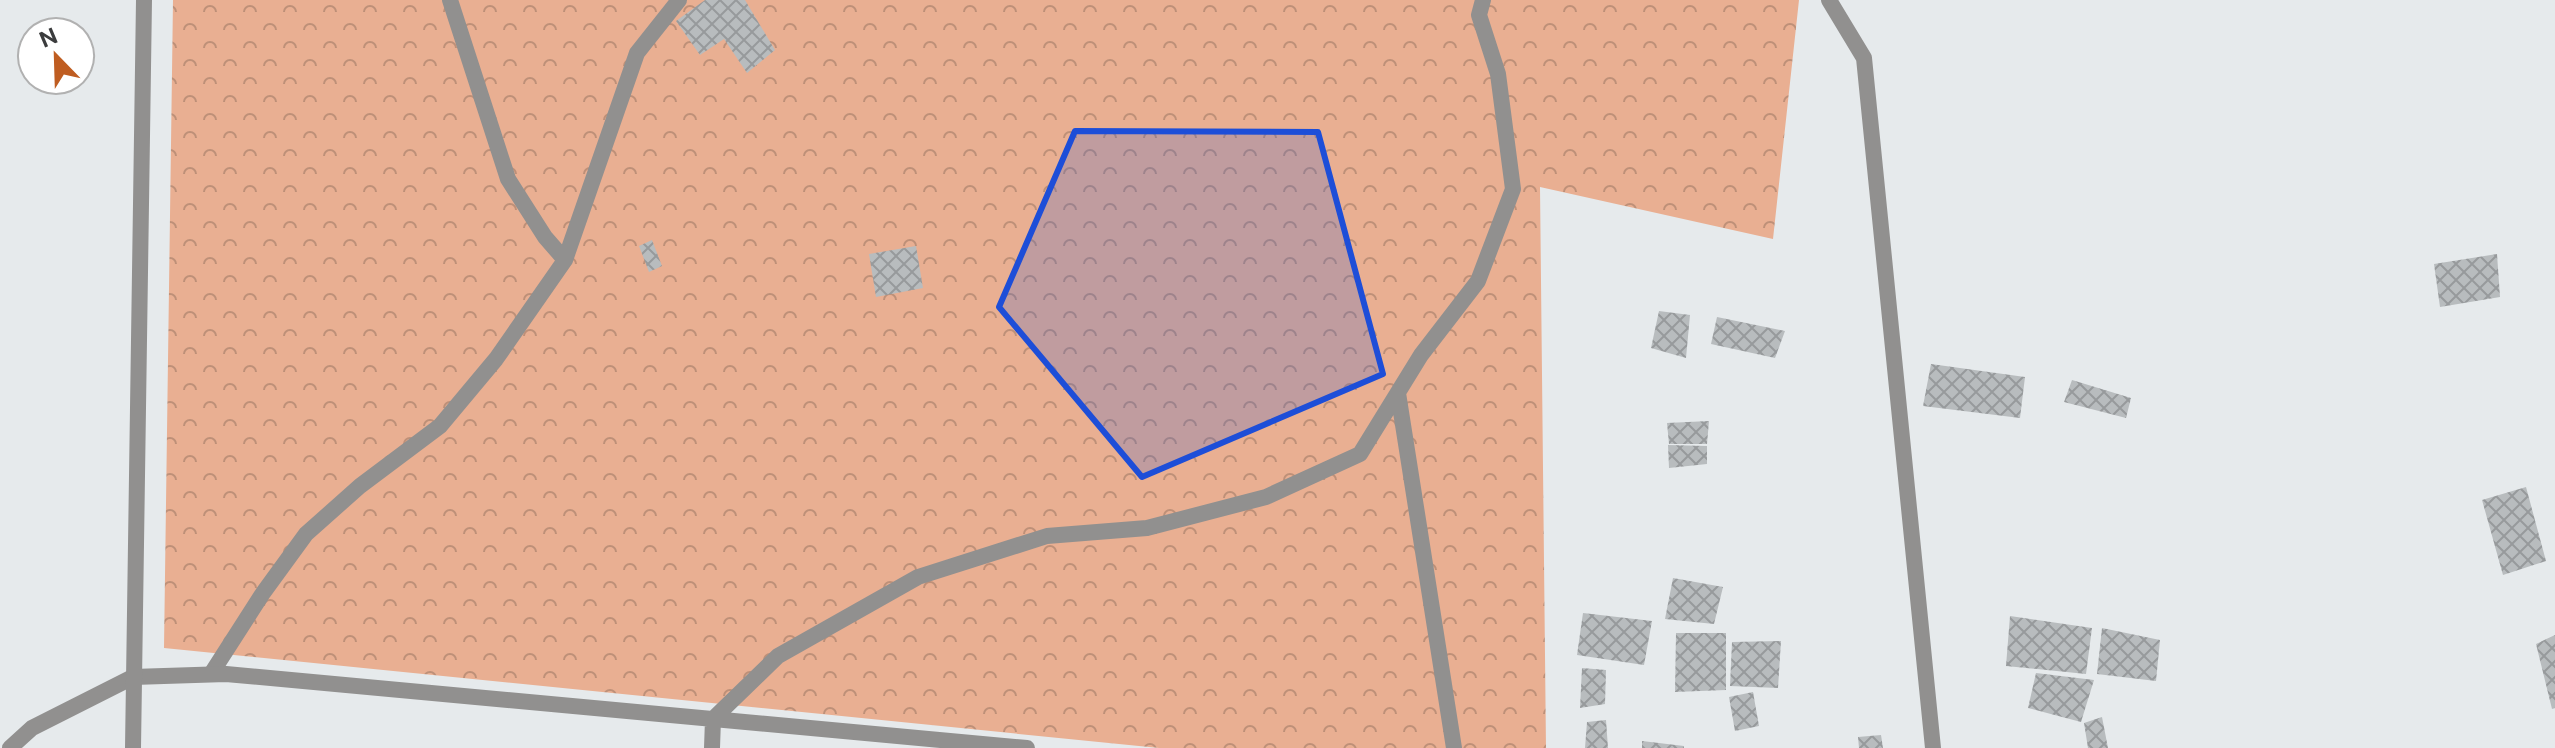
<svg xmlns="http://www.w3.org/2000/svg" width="2555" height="748" font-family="'Public Sans',sans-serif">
  <defs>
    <pattern id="forest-crowns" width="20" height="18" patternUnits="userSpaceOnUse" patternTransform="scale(2)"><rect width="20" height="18" fill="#e9af92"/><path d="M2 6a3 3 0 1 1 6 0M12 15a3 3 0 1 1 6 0" fill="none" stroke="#be9078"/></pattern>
    <pattern id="building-cross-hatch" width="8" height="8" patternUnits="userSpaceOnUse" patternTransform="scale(2)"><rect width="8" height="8" fill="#b8bcbe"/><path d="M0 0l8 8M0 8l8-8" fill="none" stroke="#979a9c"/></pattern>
  </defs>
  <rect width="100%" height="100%" fill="#e6eaec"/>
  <path fill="url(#forest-crowns)" d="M173,0h1626l-26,239 -233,-52 6,561h-387l-995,-100z"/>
  <path fill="url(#building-cross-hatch)" d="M705,0h40l30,50 -28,23 -23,-34 -24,16 -24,-34z
    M652,240l10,26 -13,6 -10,-26z
    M916,246l7,42 -47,9 -7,-43z
    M2497,254l3,43 -60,10 -6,-43z
    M1659,311l31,4 -4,43 -35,-10z
    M1717,317l68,14 -10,27 -64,-14z
    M1931,364l94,13 -5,41 -97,-12z
    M2072,380l59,18 -5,20 -62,-16z
    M1709,421l-2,23h-38l-2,-21z
    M1668,445l39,1v18l-38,4z
    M2526,487l20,74 -43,14 -21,-75z
    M1673,578l50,9 -9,37 -49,-5z
    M1583,613l69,8 -8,44 -67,-10z
    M2010,616l82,12 -6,46 -80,-8z
    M2102,628l58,12 -4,41 -59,-7z
    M1676,633h50v57l-51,2z
    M2555,635v73l-3,1 -16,-65z
    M1781,641l-3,47 -48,-2 2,-44z
    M1582,668l24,2 -1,34 -25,4z
    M2036,673l58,7 -13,42 -53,-14z
    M1753,692l6,34 -24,5 -6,-34z
    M2102,717l6,31h-20l-4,-25z
    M1606,720l2,28h-23l2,-26z
    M1881,735l2,13h-24l-1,-11z
    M1642,741l42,5v2h-42z"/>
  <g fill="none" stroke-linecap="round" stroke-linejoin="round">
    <path stroke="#91908f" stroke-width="16" d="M450,0l58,179 37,58 20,23
      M211,674l52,-81 43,-59 54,-48 80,-60 56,-67 69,-99 72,-207 42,-53"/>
    <path stroke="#91908f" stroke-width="16" d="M1829,0l35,58 69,690
      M1398,393l56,355
      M10,748l22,-20 101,-51 93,-3 801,74
      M712,748l1,-29 65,-63 140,-79 129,-41 100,-8 119,-31 94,-43 61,-99 57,-74 35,-92 -15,-115 -19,-59 4,-15"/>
    <path stroke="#91908f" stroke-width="16" d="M133,748l11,-748"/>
  </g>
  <path fill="#1d4ed8" fill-opacity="0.2" stroke="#1d4ed8" stroke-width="6" stroke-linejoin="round" d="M1075,131l243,1 65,242 -241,103 -143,-170z"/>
  <g transform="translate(56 56) rotate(337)"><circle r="38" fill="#ffffff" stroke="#b1b1b1" stroke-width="2"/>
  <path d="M0-6L14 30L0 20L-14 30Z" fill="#bf5d21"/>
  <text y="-12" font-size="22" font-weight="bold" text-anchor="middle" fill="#3b3c3d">N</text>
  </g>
</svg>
